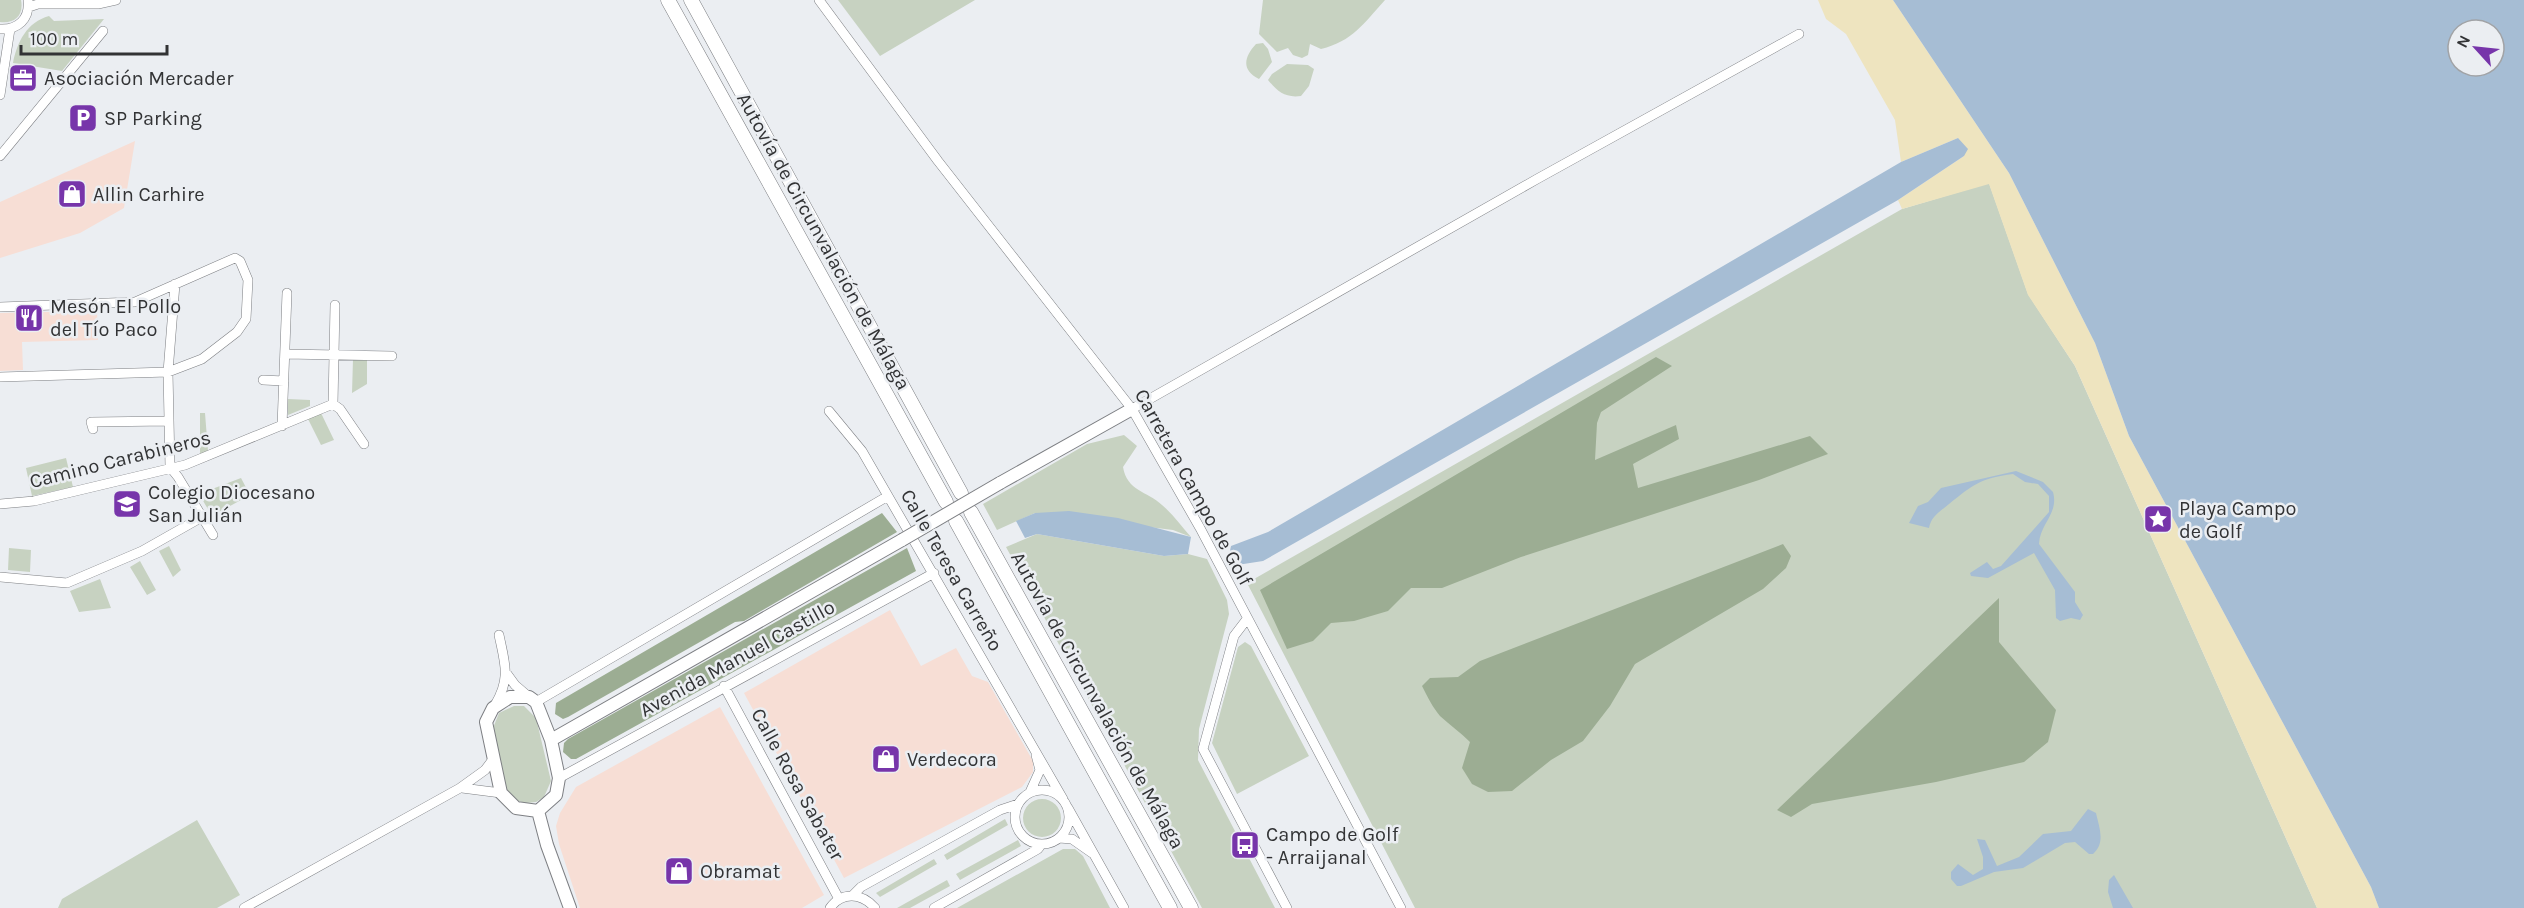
<svg xmlns="http://www.w3.org/2000/svg" width="2524" height="908" font-family="Karla,sans-serif">
  <rect width="100%" height="100%" fill="#ebeef2"/>
  <path fill="#f7ded5" d="M135,141l-11,67 -44,25 -80,25v-56z
    M97,311l1,29 -76,2 1,28 -23,1v-58z
    M890,610l31,56 35,-18 16,28 16,6 45,79v11l-11,15 -178,91 -100,-185z
    M720,707l104,188 -22,13h-222l-21,-64 -3,-18 4,-13 16,-26z"/>
  <path fill="#c7d2c1" d="M0,0h21c3,15 -6,24 -21,22z
    M838,0h137l-95,56z
    M1263,0h122c-22,24 -32,41 -64,49l-11,-5 -2,11 -6,3 -9,-3 -5,-7 -11,4 -18,-18z
    M49,16l5,5 50,-2 -42,52 -49,-8c4,-21 14,-41 36,-47z
    M1263,43l5,6 4,13 -13,17c-18,-9 -15,-22 -3,-35z
    M1287,64l21,1 6,4 -5,17 -8,10c-16,2 -23,-4 -33,-16l4,-6z
    M1989,183l39,111 47,72 242,542h-902l-168,-325 655,-374z
    M353,359h14v25l-15,9z
    M288,399l22,1v6l-22,9z
    M200,413h5l3,38 -8,3z
    M321,413l13,27 -13,5 -13,-26z
    M1124,435l13,11 -14,21c4,24 24,24 39,38 11,9 20,22 29,32l-18,-7 -138,-17 -38,17 -14,-26 104,-60z
    M66,458l7,29 -41,9 -6,-28z
    M241,478l9,17 -38,21 -13,-22z
    M1037,534l127,22 24,-2 19,5 20,41 2,14 -30,115 -1,31 77,148h-73l-196,-361z
    M169,546l12,24 -8,7 -14,-26z
    M9,548l22,2 -1,22 -22,-2z
    M140,561l16,29 -9,5 -17,-28z
    M100,579l11,29 -32,4 -9,-21z
    M1245,642l6,4 58,110 -72,38 -25,-51 26,-96z
    M514,706h10l12,12 15,63 -7,16 -8,5 -10,1 -11,-3 -9,-11 -13,-61 6,-15z
    M1023 818a19 19 0 1 1 38 0a19 19 0 1 1-38 0Z
    M1005,819l3,6 -61,35 -3,-5z
    M197,820l43,75 -23,13h-159l4,-9z
    M1018,840l3,6 -61,34 -4,-6z
    M1063,849h12l8,7 27,52h-153z
    M934,859l3,5 -57,33 -4,-4z
    M947,880l3,6 -40,22h-13z"/>
  <path fill="#9cad93" d="M1656,357l16,9 -71,46 -4,11 -2,37 81,-35 3,14 -46,25 5,24 172,-52 18,18 -69,26 -238,77 -79,31h-31l-23,23 -34,10 -23,2 -18,18 -26,8 -27,-59z
    M882,513l15,19 -153,89 -9,1 -167,95 -5,2 -8,-5 1,-11z
    M1783,544l8,12 -5,12 -23,21 -128,75 -25,42 -27,35 -32,19 -39,31 -24,1 -16,-8 -10,-16 8,-26c-10,-10 -20,-17 -30,-26 -7,-8 -13,-20 -18,-30l8,-8 28,-1 22,-16z
    M907,548l9,23 -340,188h-5l-8,-7 1,-9 4,-4z
    M1999,598v44l57,68 -8,32 -24,20 -88,20 -124,22 -21,13 -14,-7z"/>
  <path fill="#eee4bf" d="M1818,0h75l116,173 86,170 34,93 242,451 8,21h-62l-242,-542 -47,-71 -39,-111 -87,25 -4,-9 66,-44 -6,-18 -57,24 -6,-42 -49,-86 -20,-15z"/>
  <path fill="#a6bdd4" fill-rule="evenodd" d="M1893,0h631v908h-145l-8,-21 -242,-451 -34,-93 -86,-170zM2458,30h36v36h-36z
    M1958,138l10,11 -4,7 -66,44 -635,361 -26,4 -9,-5 3,-14 37,-14 633,-370z
    M2016,471l27,11 10,10c6,22 -13,31 -14,52l36,48v10l8,13 -3,5 -9,-2 -11,3 -4,-3 -1,-28 -21,-37 -46,25 -17,-2 -1,-3 17,-11 6,7 8,-3 48,-54v-16l-11,-12 -13,-2 -12,-8c-33,4 -40,11 -64,30 -11,9 -18,13 -20,24l-20,-5 9,-17 10,-4 13,-14z
    M1069,511l49,7 73,19 -3,17 -24,2 -127,-22 -12,4 -9,-17 19,-8z
    M2088,809l8,4c3,14 10,30 -3,41h-4l-14,-12 -10,1 -42,25 -29,4 -33,14h-4l-6,-7v-7l7,-8 15,11 10,-6v-12l-6,-18 8,1 12,26 22,-9 24,-23 28,-3z
    M2114,875l19,33h-20l-5,-16 1,-12z"/>
  <g fill="none" stroke-linecap="round" stroke-linejoin="round">
    <g stroke="#7d7f83" stroke-width="10">
      <path id="minor" d="M819,0l119,161 194,248 68,119 201,380
        M29,7l9,-3h60l18,-4
        M0,29c18,1 30,-10 28,-29
        M0,95l10,-66
        M0,156l103,-125
        M0,307l135,-5 100,-44 5,3 8,19 -2,39 -9,13 -35,27 -34,13 -168,5
        M285,354l107,2
        M263,380l21,1
        M333,404l2,-99
        M1132,409l405,-230 262,-145
        M829,411l33,40 201,348
        M282,426l5,-133
        M93,429l-2,-7 78,-1
        M170,467l-2,-95 7,-88
        M170,467l8,10 35,58
        M0,504l34,-3 151,-36 148,-61 7,5 24,35
        M0,577l67,6 75,-32 60,-34
        M1247,619l-13,17 -31,113 84,159
        M507,674l8,11 14,12
        M724,686l115,213
        M536,702l352,-206
        M495,705c16,-27 10,-41 4,-70
        M559,778l375,-205
        M462,788l39,5
        M1015 817a27 27 0 1 1 54 0a27 27 0 1 1-54 0Z
        M1030,792l10,-22 -4,-15
        M1068,808l56,100
        M1059,838l13,1 20,14
        M853,895l8,-8 139,-77 18,-6
        M244,908l216,-120 25,-18 9,-12
        M830,908c12,-17 32,-15 45,0
        M934,908l104,-59 4,-5"/>
    </g>
    <g stroke="#7d7f83" stroke-width="14">
      <path id="major" d="M1000,483l132,-74
        M510,697h19l7,5 15,38 8,38 -3,17 -18,16 -22,-3 -15,-15 -15,-71 7,-14z
        M551,740l351,-200
        M538,811l9,34 23,63"/>
    </g>
    <g stroke="#7d7f83" stroke-width="15">
      <path id="highway" d="M668,0l278,502
        M691,0l270,493
        M971,512l220,396
        M956,521l214,387"/>
    </g>
    <use href="#minor" stroke="#fff" stroke-width="9"/>
    <use href="#major" stroke="#fff" stroke-width="12"/>
    <use href="#highway" stroke="#fff" stroke-width="14"/>
    <g stroke="#7d7f83" stroke-width="14" stroke-linecap="butt">
      <path id="major-bridge" d="M902,540l98,-57"/>
    </g>
    <use href="#major-bridge" stroke="#fff" stroke-width="12"/>
  </g>
  <defs>
    <g id="office-square" transform="scale(1.5)"><rect x="-9" y="-9" width="18" height="18" rx="4" fill="#7735aa" stroke="#ebeef2"/><path d="M-6-3h4V-5.5h4V-3h4V5H-6ZM-1-4.5V-3h2v-1.5ZM-6 0V1H6V0Z" fill="#fff"/></g>
    <g id="parking-square" transform="scale(1.5)"><rect x="-9" y="-9" width="18" height="18" rx="4" fill="#7735aa" stroke="#ebeef2"/><path d="M-3.5-5.5H1a3.5 3.5 0 0 1 0 7H-1V5.5H-3.5ZM-1-3.4V-.6H.8a1.4 1.4 0 0 0 0-2.8Z" fill="#fff"/></g>
    <g id="shop-square" transform="scale(1.5)"><rect x="-9" y="-9" width="18" height="18" rx="4" fill="#7735aa" stroke="#ebeef2"/><path d="M-5-2.5h2.3a2.7 3.5 0 0 1 5.4 0H5L5.5 6h-11ZM-1.5-2.5h3a1.5 2.3 0 0 0-3 0Z" fill="#fff"/></g>
    <g id="restaurant-square" transform="scale(1.5)"><rect x="-9" y="-9" width="18" height="18" rx="4" fill="#7735aa" stroke="#ebeef2"/><path d="M-5-6h1v4h1v-4h1v4h1v-4h1v5L-1.5 .5V6h-2V.5L-5-1ZM5-6V6H3V1.5H1.5Q1.5-4 5-6Z" fill="#fff"/></g>
    <g id="school-square" transform="scale(1.5)"><rect x="-9" y="-9" width="18" height="18" rx="4" fill="#7735aa" stroke="#ebeef2"/><path d="M0-5L7-2L0 1L-7-2ZM-4 1L0 2.5L4 1V4Q0 6-4 4Z" fill="#fff"/></g>
    <g id="sight-square" transform="scale(1.5)"><rect x="-9" y="-9" width="18" height="18" rx="4" fill="#7735aa" stroke="#ebeef2"/><path d="M0-6L1.8-2.2L6-1.7L2.9 1.2L3.7 5.4L0 3.3L-3.7 5.4L-2.9 1.2L-6-1.7L-1.8-2.2Z" fill="#fff"/></g>
    <g id="bus-square" transform="scale(1.5)"><rect x="-9" y="-9" width="18" height="18" rx="4" fill="#7735aa" stroke="#ebeef2"/><path d="M-5-6H5V4H4V6H2V4H-2V6H-4V4H-5ZM-3.5-4V0h7V-4ZM-3.5 1.2v1.5H-2V1.2ZM2 1.2v1.5H3.5V1.2Z" fill="#fff"/></g>
  </defs>
  <g fill-rule="evenodd">
    <use href="#office-square" x="23" y="78"/>
    <use href="#parking-square" x="83" y="118"/>
    <use href="#shop-square" x="72" y="194"/>
    <use href="#restaurant-square" x="29" y="318"/>
    <use href="#school-square" x="127" y="504"/>
    <use href="#sight-square" x="2158" y="519"/>
    <use href="#shop-square" x="886" y="759"/>
    <use href="#bus-square" x="1245" y="845"/>
    <use href="#shop-square" x="679" y="871"/>
  </g>
  <g text-anchor="middle" stroke-width="5" stroke-linejoin="round" paint-order="stroke">
    <g font-size="20" fill="#323335" stroke="#ebeef2" text-anchor="start">
      <text x="44" y="85">Asociación Mercader</text>
      <text x="104" y="125">SP Parking</text>
      <text x="93" y="201">Allin Carhire</text>
      <text x="50" y="313">Mesón El Pollo<tspan x="50" dy="23">del Tío Paco</tspan></text>
      <text x="148" y="499">Colegio Diocesano<tspan x="148" dy="23">San Julián</tspan></text>
      <text x="2179" y="515">Playa Campo<tspan x="2179" dy="23">de Golf</tspan></text>
      <text x="907" y="766">Verdecora</text>
      <text x="1266" y="841">Campo de Golf<tspan x="1266" dy="23">- Arraijanal</tspan></text>
      <text x="700" y="878">Obramat</text>
    </g>
    <g font-size="20" fill="#323335" stroke="#ebeef2">
      <text transform="translate(824 241) rotate(61)" y="7">Autovía de Circunvalación de Málaga</text>
      <text transform="translate(120 459) rotate(-14)" y="7">Camino Carabineros</text>
      <text transform="translate(1194 487) rotate(61)" y="7">Carretera Campo de Golf</text>
      <text transform="translate(952 570) rotate(60)" y="7">Calle Teresa Carreño</text>
      <text transform="translate(737 658) rotate(-29)" y="7">Avenida Manuel Castillo</text>
      <text transform="translate(1098 700) rotate(61)" y="7">Autovía de Circunvalación de Málaga</text>
      <text transform="translate(798 784) rotate(61)" y="7">Calle Rosa Sabater</text>
    </g>
  </g>
  <g transform="translate(2476 48) rotate(297)"><circle r="28" fill="#ebeef2" stroke="#a1a3a6" stroke-width="1.5"/>
  <path d="M0-4.5L10 22L0 15L-10 22Z" fill="#7735aa"/>
  <text y="-9" font-size="16" font-weight="bold" text-anchor="middle" fill="#323335">N</text>
  </g>
  <path d="M21 45v9h146v-9" fill="none" stroke="#323335" stroke-width="3"/>
  <text x="30" y="45" font-size="18" fill="#323335" stroke="#ebeef2" stroke-width="4.5" paint-order="stroke">100 m</text>
</svg>
